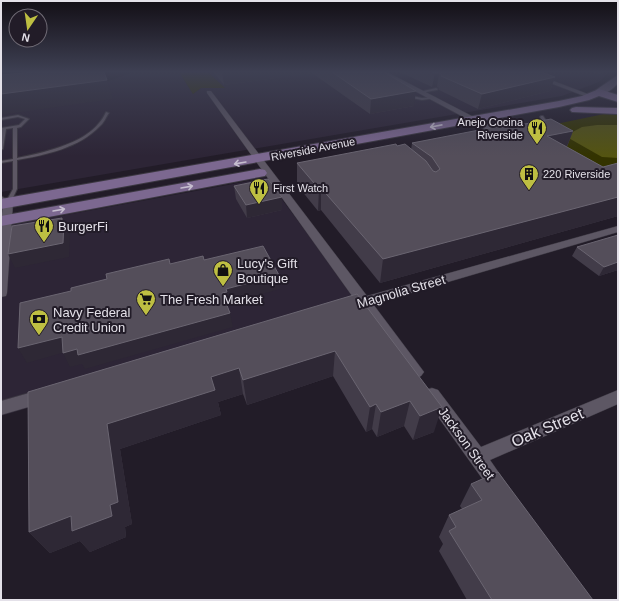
<svg xmlns="http://www.w3.org/2000/svg" width="619" height="601" font-family="Helvetica,sans-serif">
  <rect width="100%" height="100%" fill="#221c28"/>
  <path fill="#2d2536" d="M134,72h45l14,22 8,-6h23l-16,-16h401l-10,10 -37,14 -561,96v-98l99,-10z
    M266,178l97,130 -362,108v-189z"/>
  <path fill="#330" d="M179,72h29l17,16h-24l-8,6z
    M604,114l14,1v67l-53,-31 -9,-27z"/>
  <path fill="#545411" d="M597,125h21v33l-16,-1 -37,-21 17,-9z"/>
  <g fill="none" stroke-linecap="round" stroke-linejoin="round">
    <g stroke="#3b3741" stroke-width="2">
      <path id="lane" d="M436,88l2,1 -1,1 -16,3 -2,-1z
        M408,95l14,3 12,-1 2,1 -14,2 -15,-3v-2z
        M106,112l3,1c-3,4 -5,10 -9,13 -21,22 -54,29 -83,34v29l-7,15h-4l-5,-5v-3l6,4 6,-11v-28l-12,2v-2l12,-2v-31l-7,1 -3,20 -2,1 1,-20h-1v-2l18,-3 6,-6 -7,-2 -17,3v-2l17,-3 11,4 -8,8 -4,1v30c25,-5 66,-14 82,-35 3,-3 5,-7 7,-11z
        M541,116h2l4,6 -4,6h-1l-2,-1 3,-5 -3,-5z"/>
    </g>
    <g stroke="#3b3741" stroke-width="1">
      <path id="street" d="M379,72h8l106,55 -7,2z
        M521,72h9l63,24 -6,1z
        M207,91h4l156,205 251,-70v6l-245,72 51,68 -3,4 -5,2 -5,-2 -50,-69 -15,5 -5,-2 -2,-3 2,-3 14,-4 -148,-207z
        M8,200l5,3 -6,90 -1,3 -5,1v-73l2,-21z
        M432,388l6,2 43,57 137,-57v14l-128,56 20,29 -2,6 -7,3 -7,-3 -68,-95 -2,-5 2,-5z
        M43,389l6,2 2,5 -2,5 -48,14v-14z"/>
    </g>
    <g stroke="#3b3741" stroke-width="2">
      <path id="secondary" d="M618,75v8c-5,6 -14,13 -22,11v-4z"/>
    </g>
    <g stroke="#3b3741" stroke-width="2">
      <path id="primary" d="M599,89l19,6v7l-19,-6 -10,4 -30,7 -558,102v-10l558,-98 23,-5z
        M576,107l42,1v6l-46,-2 -2,-2 2,-2z
        M260,169l5,1 2,3 -2,3 -264,50v-10z"/>
    </g>
    <use href="#lane" fill="#5d5764" fill-rule="evenodd"/>
    <use href="#street" fill="#5d5764" fill-rule="evenodd"/>
    <use href="#secondary" fill="#6c607a" fill-rule="evenodd"/>
    <use href="#primary" fill="#7c6890" fill-rule="evenodd"/>
  </g>
  <path fill="#423c49" d="M213,72h171l30,34 -44,8 -58,-41 -88,12z
    M400,72h141l14,5 -5,14 -72,18 -39,-19v-2l-2,-1h-5z
    M590,72h12l-2,2z
    M509,127l64,4 -6,16 36,20 15,-4v53l-238,67 -59,-73 -3,1 -21,-26v-22l100,-17 14,4 1,-7z
    M234,186l48,11v13l-35,8 -11,-19z
    M577,247l41,23 -19,6 -27,-20z
    M357,294l77,138 -21,8 -9,-14 -27,11 -5,-8 -6,3 -33,-56 -86,29 -4,-11 -25,8 3,13 -101,34 12,75 -7,3 1,10 -36,15 -10,-11 -30,12 -21,-21 -1,-140z
    M471,484l122,116h-126l-28,-49 4,-7 -4,-7 10,-22 13,-6 -2,-3z"/>
  <path fill="#2e2835" d="M222,72h90v1l-88,12z
    M435,73h4l-2,14h-5z
    M555,77l-5,14 -72,18 4,-15z
    M107,80l6,19 -112,16v-21z
    M416,91l-2,15 -44,8 1,-15z
    M573,131l-8,20 -18,-15z
    M321,188v22l-3,1 1,-22z
    M282,197v13l-35,8 -1,-13z
    M618,197v19l-238,67 3,-24z
    M62,218l8,17 -1,22 -54,11 -7,-14 54,-32z
    M618,262v8l-19,6 5,-9z
    M279,275l1,14 -51,14v3l-4,2 -3,-15 4,-4z
    M230,313l3,14 -148,42 -3,-5 -12,3 -7,-14z
    M62,337l7,14 -42,12 -9,-15z
    M335,351l-2,25 -86,29 -4,-25z
    M239,368l4,26 -25,8 3,13 -101,34 12,75 -7,3 1,10 -36,15 -10,-11 -30,12 -21,-21 42,-16 39,-11 -3,-81 104,-47z
    M410,401l-6,25 -27,11 4,-25z
    M376,404l-4,25 -6,3 4,-25z
    M442,407l-8,25 -21,8 7,-24z"/>
  <path fill="#544e5a" stroke="#6a6571" d="M35,72h69l3,8 -106,14v-19z
    M332,72h52l32,19 -45,8z
    M432,72h109l14,5 -73,17 -41,-18 1,-1 -3,-2h-4z
    M551,119l22,12 -26,5 56,31 15,-4v34l-235,62 -62,-71 -2,1 -22,-26 99,-19 1,2 8,-2 21,17 7,10 3,1 4,-3 -8,-12 -20,-14 93,-18 4,2z
    M268,179l14,18 -36,8 -12,-19z
    M62,218v4h2l-1,21 -55,11 4,-28z
    M618,235v27l-14,5 -27,-20z
    M263,246l16,29 -53,14 1,3 -5,1 8,20 -152,42 -1,-6 -14,4 -1,-16 -44,11 2,-45 51,-12v-3l36,-9 -1,-5 63,-15 1,5 33,-8 1,4z
    M357,294l85,113 -22,9 -10,-15 -29,11 -5,-8 -6,3 -35,-56 -92,29 -4,-12 -28,9 4,13 -108,34 11,78 -8,3 2,11 -40,15 -1,-15 -42,16 -1,-140z
    M498,472l95,128h-101l-43,-69 7,-4 -7,-12 33,-15 -11,-16z"/>
  <defs><path id="oneway-shaft" d="M-6 0H5M1.5-3L5.5 0L1.5 3" fill="none" stroke-width="1.6" stroke-linecap="round" stroke-linejoin="round"/></defs>
  <g stroke="#c5bdce">
    <use href="#oneway-shaft" transform="translate(436 126) rotate(169)"/>
    <use href="#oneway-shaft" transform="translate(240 163) rotate(170)"/>
    <use href="#oneway-shaft" transform="translate(187 187) rotate(-10)"/>
    <use href="#oneway-shaft" transform="translate(59 210) rotate(-10)"/>
  </g>
  <linearGradient id="sky" x2="0" y2="1"><stop stop-color="#130f16"/><stop offset="0.46" stop-color="#3e4053"/><stop offset="1" stop-color="#3e4053" stop-opacity="0"/></linearGradient>
  <rect width="619" height="156" fill="url(#sky)"/>
  <defs>
    <g id="restaurant-pin" transform="scale(1)"><path d="M0 17L-7.5 6A9.5 9.5 0 1 1 7.5 6Z" fill="#bebf42" stroke="#221c28"/><path d="M-5-6h1v4h1v-4h1v4h1v-4h1v5L-1.5 .5V6h-2V.5L-5-1ZM5-6V6H3V1.5H1.5Q1.5-4 5-6Z" fill="#111"/></g>
    <g id="building-pin" transform="scale(1)"><path d="M0 17L-7.5 6A9.5 9.5 0 1 1 7.5 6Z" fill="#bebf42" stroke="#221c28"/><path d="M-4-6H4V6H1V3H-1V6H-4ZM-2.5-4.3h1.7v1.8h-1.7ZM.8-4.3h1.7v1.8H.8ZM-2.5-1h1.7V.8h-1.7ZM.8-1h1.7V.8H.8Z" fill="#111"/></g>
    <g id="shop-pin" transform="scale(1)"><path d="M0 17L-7.5 6A9.5 9.5 0 1 1 7.5 6Z" fill="#bebf42" stroke="#221c28"/><path d="M-5-2.5h2.3a2.7 3.5 0 0 1 5.4 0H5L5.5 6h-11ZM-1.5-2.5h3a1.5 2.3 0 0 0-3 0Z" fill="#111"/></g>
    <g id="supermarket-pin" transform="scale(1)"><path d="M0 17L-7.5 6A9.5 9.5 0 1 1 7.5 6Z" fill="#bebf42" stroke="#221c28"/><path d="M-6-5.5h2.5l.6 2H6L4.5 2H-2.5L-4.4-4H-6ZM-1.5 3.2a1.3 1.3 0 1 0 .1 0ZM3 3.2a1.3 1.3 0 1 0 .1 0Z" fill="#111"/></g>
    <g id="bank-pin" transform="scale(1)"><path d="M0 17L-7.5 6A9.5 9.5 0 1 1 7.5 6Z" fill="#bebf42" stroke="#221c28"/><path d="M-6-4H6V4H-6ZM0-2.3a2.3 2.3 0 1 0 0 4.6a2.3 2.3 0 1 0 0-4.6Z" fill="#111"/></g>
  </defs>
  <g fill-rule="evenodd">
    <use href="#restaurant-pin" x="537" y="128"/>
    <use href="#building-pin" x="529" y="174"/>
    <use href="#restaurant-pin" x="259" y="188"/>
    <use href="#restaurant-pin" x="44" y="226"/>
    <use href="#shop-pin" x="223" y="270"/>
    <use href="#supermarket-pin" x="146" y="299"/>
    <use href="#bank-pin" x="39" y="319"/>
  </g>
  <g text-anchor="middle" stroke-width="4" stroke-linejoin="round" paint-order="stroke">
    <g font-size="11" fill="#e4e1e9" stroke="#221c28" text-anchor="start">
      <text x="523" y="126" text-anchor="end">Anejo Cocina<tspan x="523" dy="13">Riverside</tspan></text>
      <text x="543" y="178">220 Riverside</text>
      <text x="273" y="192">First Watch</text>
    </g>
    <g font-size="11" fill="#e4e1e9" stroke="#221c28">
      <text transform="translate(313 149) rotate(-11)" y="4">Riverside Avenue</text>
    </g>
    <g font-size="13" fill="#e4e1e9" stroke="#221c28" text-anchor="start">
      <text x="58" y="231">BurgerFi</text>
      <text x="237" y="268">Lucy's Gift<tspan x="237" dy="15">Boutique</tspan></text>
      <text x="160" y="304">The Fresh Market</text>
      <text x="53" y="317">Navy Federal<tspan x="53" dy="15">Credit Union</tspan></text>
    </g>
    <g font-size="13" fill="#e4e1e9" stroke="#221c28">
      <text transform="translate(401 291) rotate(-16)" y="5">Magnolia Street</text>
      <text transform="translate(467 443) rotate(54)" y="5">Jackson Street</text>
    </g>
    <g font-size="16" fill="#e4e1e9" stroke="#221c28">
      <text transform="translate(547 427) rotate(-23)" y="6">Oak Street</text>
    </g>
  </g>
  <rect width="619" height="601" fill="none" stroke="#e4e1e9" stroke-width="4"/>
  <g transform="translate(28 28) rotate(193)"><circle r="19" fill="#221c28" stroke="#706b75"/>
  <path d="M0-3L7 15L0 10L-7 15Z" fill="#bebf42"/>
  <text y="-6" font-size="11" font-weight="bold" text-anchor="middle" fill="#e4e1e9">N</text>
  </g>
</svg>
